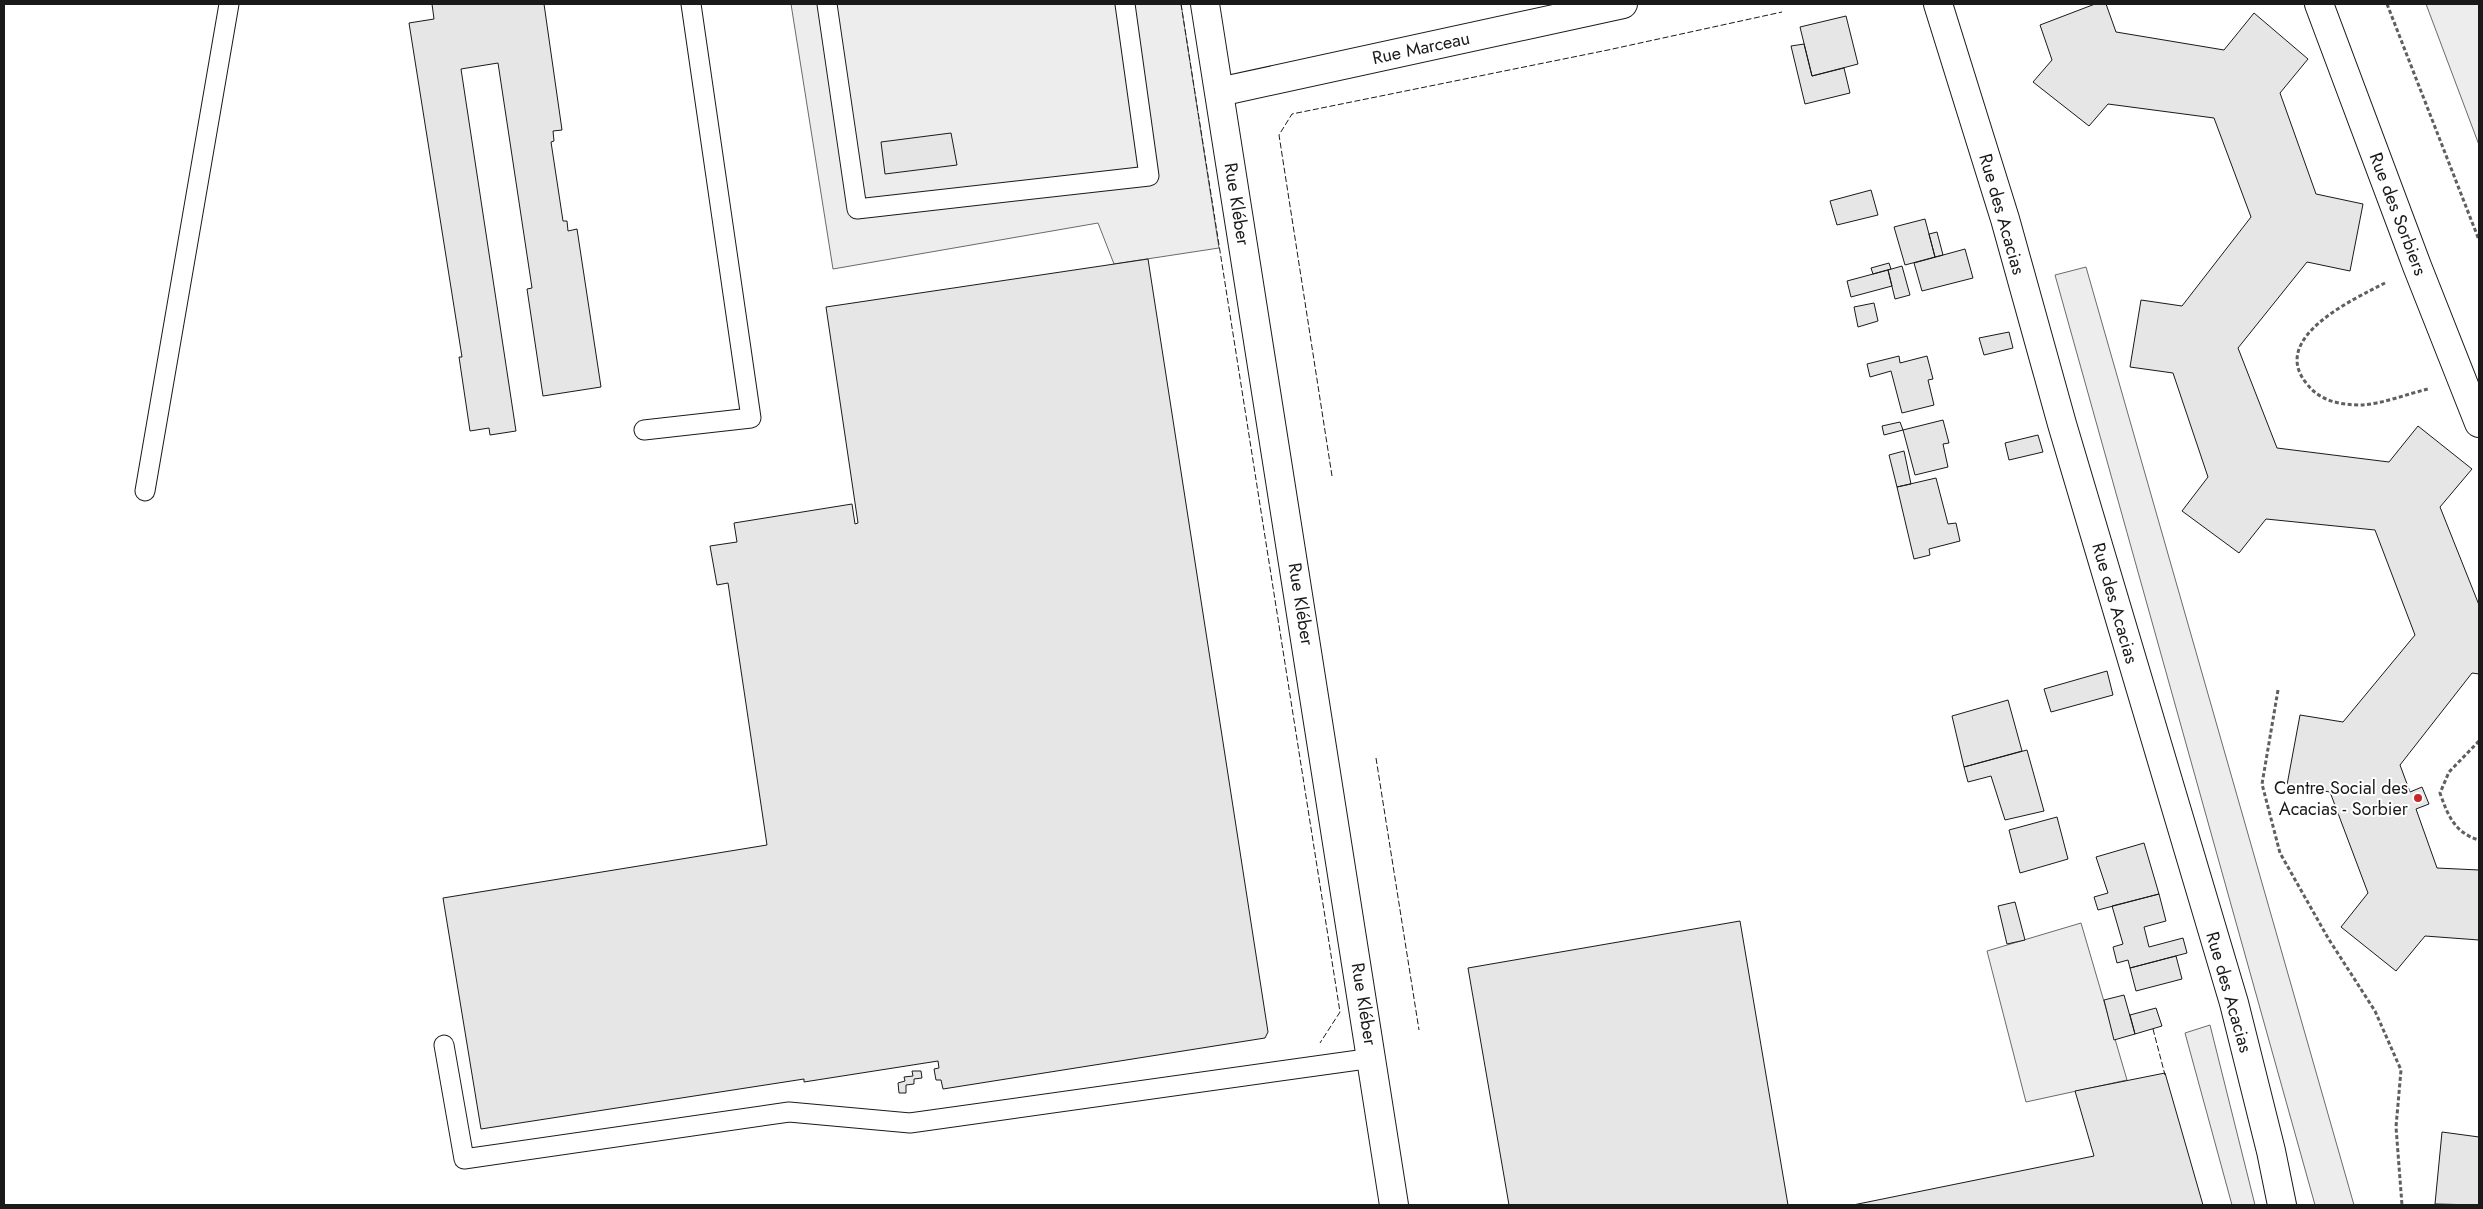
<svg xmlns="http://www.w3.org/2000/svg" width="2483" height="1209" font-family="Jost,sans-serif">
  <rect width="100%" height="100%" fill="#fff"/>
  <path fill="#ededed" stroke="#6a6a6a" d="M791,4h390l38,244 -105,16 -16,-41 -265,46z
    M2426,4h53v141z
    M2086,267l268,938h-39l-260,-930z
    M2081,923l46,157 -101,22 -39,-151z
    M2210,1025l45,180h-23l-47,-172z"/>
  <path fill="#e6e6e6" stroke="#1a1a1a" d="M432,4h112l18,126 -9,1 1,10 -3,1 12,79h4l1,10 9,-2 24,158 -58,9 -16,-107 5,-1 -34,-225 -37,6 55,362 -26,4 -1,-7 -19,3 -11,-74h3l-53,-334 25,-4z
    M2095,4h11l10,28 108,18 30,-37 54,46 -28,34 36,101 47,10 -13,67 -43,-9 -69,86 39,100 112,14 29,-36 54,43 -32,38 39,98v69l-7,-1 -72,92 10,27 12,-5 7,17 -13,5 21,59 42,2v70l-54,-4 -29,35 -55,-44 27,-34 -38,-101 -43,-7 13,-70 43,7 72,-87 -40,-105 -109,-11 -27,34 -57,-42 26,-34 -35,-104 -43,-6 11,-67 41,6 69,-89 -37,-99 -106,-14 -19,22 -56,-44 19,-22 -12,-35z
    M1846,16l12,48 -46,12 -12,-49z
    M1804,44l8,32 32,-8 6,25 -45,11 -14,-58z
    M951,133l6,32 -72,9 -4,-32z
    M1871,190l7,25 -41,10 -7,-24z
    M1925,219l10,38 -30,8 -11,-38z
    M1937,232l6,23 -8,2 -6,-23z
    M1965,249l8,29 -51,13 -8,-28z
    M1148,259l120,773 -3,6 -322,51 -2,-9h-5l-2,-11 5,-1 -1,-7 -134,21v-3l-323,50 -38,-231 324,-53 -39,-262 -11,2 -7,-39 27,-4 -3,-19 118,-19 3,20 3,-1 -32,-216z
    M1889,263l2,6 -18,5 -2,-6z
    M1902,266l8,29 -15,4 -7,-29z
    M1888,270l4,16 -41,11 -4,-16z
    M1874,303l4,18 -20,6 -4,-20z
    M2009,332l4,16 -29,7 -5,-17z
    M1899,356l1,7 27,-7 6,23 -5,1 6,25 -32,8 -11,-42 -21,6 -3,-13z
    M1943,420l6,23 -6,1 5,23 -33,8 -12,-45z
    M1900,422l3,8 -19,5 -2,-9z
    M2038,435l5,17 -34,8 -4,-17z
    M1904,451l7,33 -14,3 -8,-32z
    M1936,478l12,46 8,-1 4,18 -31,8 1,6 -16,4 -17,-72z
    M2107,671l6,24 -62,17 -7,-23z
    M2008,700l14,51 -58,16 -12,-51z
    M2027,750l17,61 -39,9 -14,-44 -23,6 -4,-15z
    M2057,817l11,42 -48,14 -11,-43z
    M2144,843l15,51 -61,16 -4,-13 14,-4 -12,-36z
    M2159,894l7,27 -22,6 5,20 34,-9 4,15 -57,15 -2,-8 -11,3 -4,-16 10,-3 -11,-38z
    M2015,902l10,38 -18,4 -9,-38z
    M1740,921l48,284h-279l-41,-237z
    M2176,956l6,23 -46,12 -6,-23z
    M2124,995l11,39 -21,6 -10,-40z
    M2156,1008l6,18 -27,8 -5,-19z
    M912,1071h9l1,7 -8,1v5l-8,1v8h-7l-1,-10 7,-2 -1,-4 9,-1z
    M2165,1073l38,132h-350l241,-49 -19,-65z
    M2442,1132l37,5v68l-44,-1z"/>
  <g fill="none" stroke-linecap="round" stroke-linejoin="round">
    <g stroke="#1a1a1a" stroke-width="21">
      <path id="lane" d="M827,4l30,205 292,-33 -24,-172
        M644,430l107,-12 -60,-414
        M145,491l84,-487
        M444,1045l20,114 325,-47 121,11 463,-65"/>
    </g>
    <g stroke="#1a1a1a" stroke-width="30">
      <path id="street" d="M1205,4l189,1201
        M1938,4l67,215 57,205 172,579 37,148 11,54
        M2319,4l98,262 62,157
        M1219,92l404,-88"/>
    </g>
    <path stroke="#5f5f5f" stroke-width="3" stroke-dasharray="4 2.5" stroke-linecap="butt" d="M2387,4l92,236
      M2385,283c-31,16 -117,55 -78,101 13,17 33,21 54,21 21,-1 46,-11 67,-16
      M2278,690l-16,94 18,69 48,85 47,73 26,59 -5,57 6,78
      M2479,741l-30,31 -9,21c8,23 15,40 39,47"/>
    <use href="#lane" stroke="#fff" stroke-width="19"/>
    <use href="#street" stroke="#fff" stroke-width="28"/>
    <path stroke="#1a1a1a" stroke-width="1" stroke-dasharray="6 2.5" stroke-linecap="butt" d="M1181,4l159,1008 -20,31
      M1332,476l-53,-341 13,-21 316,-64 174,-38
      M1376,758l43,272
      M2153,1029l12,46"/>
  </g>
  <circle fill="#c62828" stroke="#fff" stroke-width="2" cx="2418" cy="798" r="5"/>
  <g text-anchor="middle" stroke-width="4" stroke-linejoin="round" paint-order="stroke">
    <g font-size="18" fill="#1a1a1a" stroke="#fff">
      <text transform="translate(1421 48) rotate(-12)" y="6">Rue Marceau</text>
      <text transform="translate(1237 204) rotate(81)" y="6">Rue Kléber</text>
      <text transform="translate(2002 214) rotate(74)" y="6">Rue des Acacias</text>
      <text transform="translate(2398 214) rotate(69)" y="6">Rue des Sorbiers</text>
      <text transform="translate(2115 603) rotate(74)" y="6">Rue des Acacias</text>
      <text transform="translate(1301 604) rotate(81)" y="6">Rue Kléber</text>
      <text transform="translate(2229 992) rotate(74)" y="6">Rue des Acacias</text>
      <text transform="translate(1364 1004) rotate(81)" y="6">Rue Kléber</text>
    </g>
    <g font-size="18" fill="#1a1a1a" stroke="#fff" text-anchor="end">
      <text x="2408" y="794">Centre Social des<tspan x="2408" dy="21">Acacias - Sorbier</tspan></text>
    </g>
  </g>
  <rect width="2483" height="1209" fill="none" stroke="#1a1a1a" stroke-width="10"/>
</svg>
